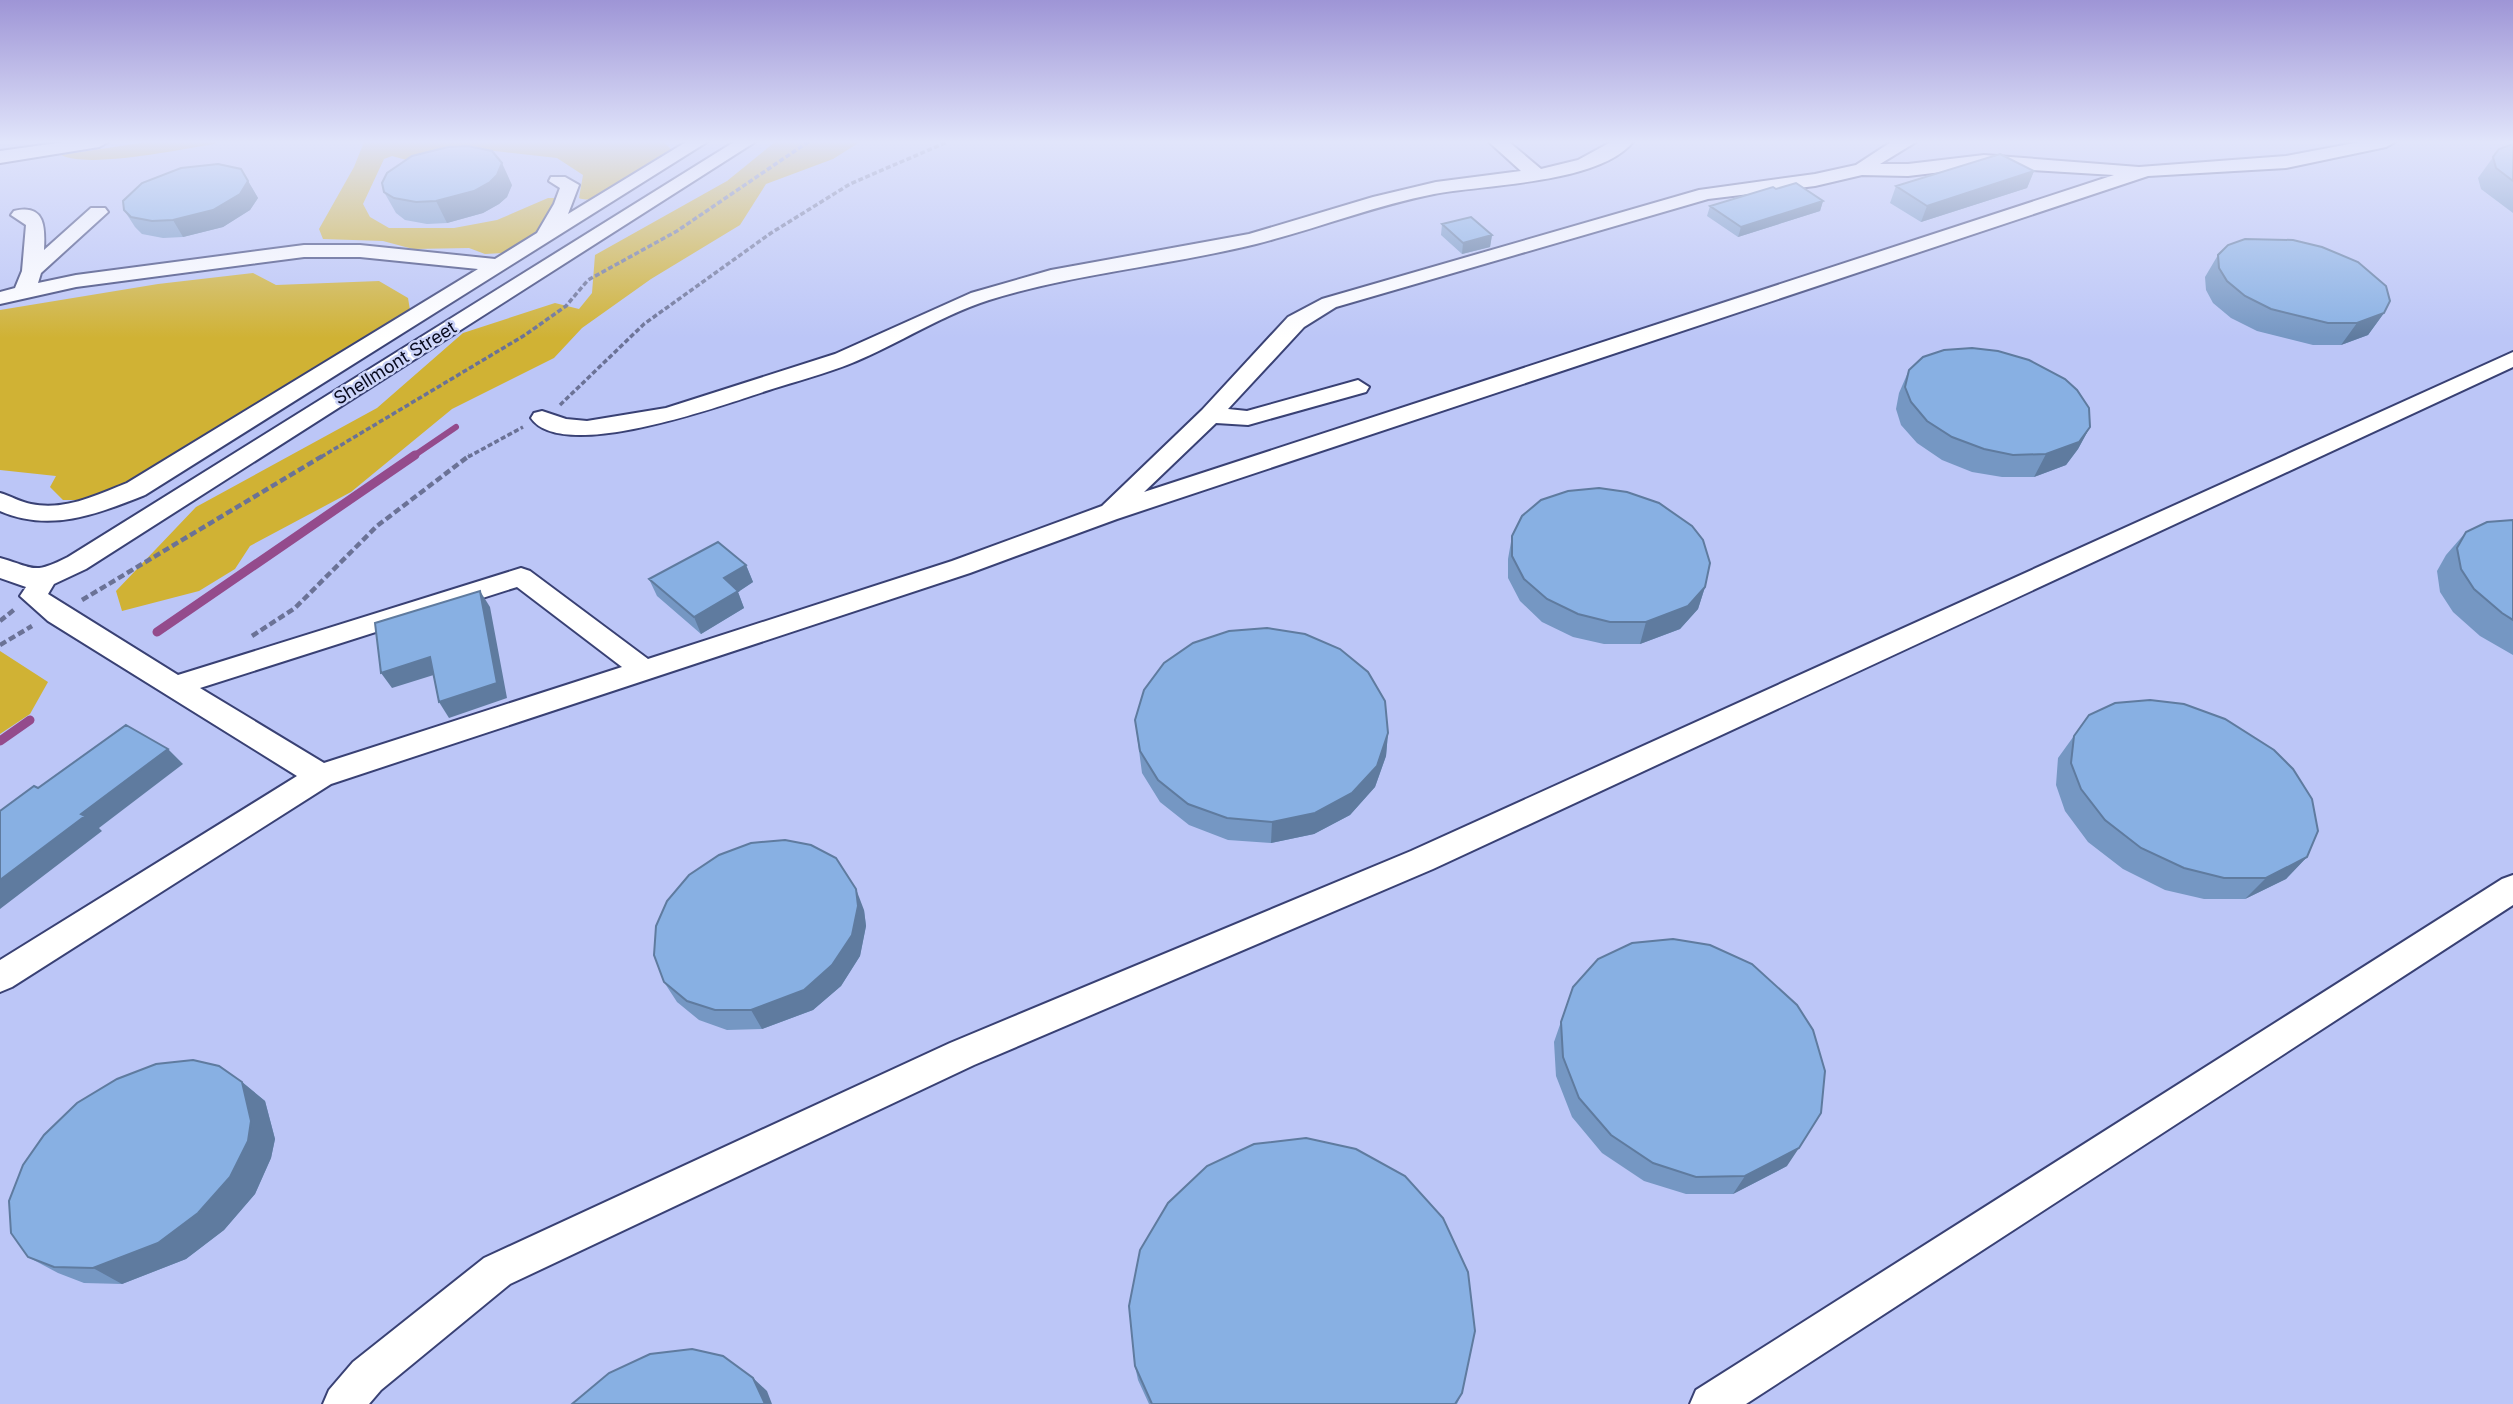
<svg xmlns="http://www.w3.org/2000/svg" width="2513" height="1404" font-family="Inter,sans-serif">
  <rect width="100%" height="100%" fill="#bcc6f7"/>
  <path fill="#d0b234" d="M147,142h69l-1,2c-33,5 -127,25 -154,11z
    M364,142h300l7,7c-18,14 -70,59 -92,49l4,-23 -26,-17 -79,-9 -64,13 -22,-6 -8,3 -21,45 7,13 19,11h65l43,-8 51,-22h9l-16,28 -15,17 -23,10 -18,1 -16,-6 -56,1 -30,-8 -60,-2 -4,-10 35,-62z
    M775,142h85l-27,17 -67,25 -26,41 -89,54 -69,49 -28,30 -102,51 -101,83 -101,54 -15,23 -36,22 -77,20 -6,-20 80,-84 181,-99 86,-75 92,-30 24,6 13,-16 3,-38 132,-74z
    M253,273l23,12 103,-4 29,17 2,12 -67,45 -192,116 -65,29h-23l-13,-13 6,-11 -56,-6v-160l158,-26z
    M0,651l48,31 -18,32 -30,20z"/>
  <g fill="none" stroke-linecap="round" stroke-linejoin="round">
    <path stroke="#944b8c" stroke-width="6" d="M412,457l44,-30"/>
    <path stroke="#944b8c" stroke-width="9" d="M157,632l258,-177
      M0,741l30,-21"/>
    <g stroke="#394174" stroke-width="4">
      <path id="minor" d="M64,142h44l-9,5 -99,16v-12z
        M686,142h21l-562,353c-48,19 -95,38 -145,16v-18c11,3 20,9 31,11 34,7 66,-9 96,-21l351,-214 -118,-12h-56l-228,30 -76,17v-12l15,-4 7,-17 4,-46 -15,-10 3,-4c32,-8 31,18 30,39l47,-42h14l3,4 -67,61 -3,10 38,-8 228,-30h56l135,14 42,-26 17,-29 6,-16 -11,-7 2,-4h14l14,8 -11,29z
        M734,142h21l-669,427 -32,15 -6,10 130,81 343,-107 9,3 118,88 304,-98 150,-55 100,-96 86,-93 34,-18 377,-109 116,-16 41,-9 35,-23h25l-36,22h28l76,-9 155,12 147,-11 74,-14h35l-9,5 -100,21 -138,8 -1031,343 -147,54 -639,211 -319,203 -12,5v-32l297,-184 -249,-155 -28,-25 6,-9 -26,-9v-20c36,10 32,17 68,-1zM1984,167l130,8 -970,317 72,-69 32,2 118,-33 3,-5 -11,-7 -111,31 -19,-2 76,-82 32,-20 372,-108 107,-13 47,-11 46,1zM517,587l105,80 -298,96 -124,-75z
        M1489,142h20l32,27 37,-9 33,-18h22c-35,42 -147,42 -199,52 -61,12 -118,35 -178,50 -89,22 -180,29 -267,56 -47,15 -91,44 -137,63 -27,11 -55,18 -83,27 -43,14 -207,74 -238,28l3,-5 8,-2 24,8 21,2 79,-13 169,-54 136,-61 80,-23 198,-36 124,-37 63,-15 85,-11z
        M2513,352v15l-1080,502 -459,196 -464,219 -129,106 -12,14h-46l6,-14 24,-28 131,-104 466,-215 461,-192z
        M2513,875v30l-767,499h-56l6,-14 806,-511z"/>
    </g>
    <path stroke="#6b7296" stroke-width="3.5" stroke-dasharray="5 2.5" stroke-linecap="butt" d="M560,405l84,-81 127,-91 79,-49 97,-42
      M321,457l204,-122 41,-29 22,-26 89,-49 131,-89
      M468,457l55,-30"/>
    <path stroke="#6b7296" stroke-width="4.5" stroke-dasharray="7 3.5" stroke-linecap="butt" d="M82,600l242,-145
      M0,621l15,-12
      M252,636l43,-28 82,-82 93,-71
      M0,645l32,-19"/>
    <use href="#minor" fill="#fff" fill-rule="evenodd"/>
  </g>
  <path fill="#7597c3" d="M2513,144v69l-32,-24 -3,-11 21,-29z
    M241,169l17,29 -8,12 -27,17 -40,10 -20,1 -21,-4 -7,-7 -11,-17z
    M2034,171l-7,17 -106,34 -31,-19 6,-17z
    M512,185l-5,12 -8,7 -16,9 -36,10 -20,1 -22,-4 -9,-7 -12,-21z
    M1776,189l47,12 -3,10 -82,26 -31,-21 3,-10z
    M1442,224l50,11 -2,12 -28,7 -21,-19z
    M2218,255l166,58 -16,22 -27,10h-28l-56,-14 -26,-13 -18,-15 -7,-13 -1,-13z
    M1909,370l181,57 -12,22 -12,16 -32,12h-32l-30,-5 -30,-12 -25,-17 -16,-18 -5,-16 3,-16z
    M2513,520v135l-33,-19 -27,-24 -13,-20 -3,-21 9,-16 20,-23z
    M1512,536l193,51 -7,22 -18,20 -40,15h-36l-31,-7 -31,-15 -22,-21 -12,-23v-19z
    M746,565l7,17 -15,10 6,16 -43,26 -44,-38 -8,-17z
    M2089,715l218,142 -21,22 -41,20h-41l-39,-9 -42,-21 -35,-27 -23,-31 -9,-26 2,-27z
    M1135,720l253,13 -2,23 -11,31 -25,28 -36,19 -43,9 -43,-3 -39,-15 -29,-23 -18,-29z
    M864,910l2,16 -6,30 -19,30 -28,24 -51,19 -35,1 -28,-10 -22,-18 -13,-20z
    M1573,987l214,179 -54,28h-47l-42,-13 -42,-28 -30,-36 -16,-41 -2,-34z
    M242,1082l23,19 10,38 -4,19 -16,36 -31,36 -38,29 -64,25 -38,-1 -26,-10 -30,-16z
    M1135,1366l327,27 -5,11h-308l-11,-24z"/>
  <path fill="#5f7b9f" d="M502,163l10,22 -5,12 -8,7 -16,9 -36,10 -11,-22z
    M2034,171l-7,17 -106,34 6,-16z
    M248,181l10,17 -8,12 -27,17 -40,10 -10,-17z
    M1823,201l-3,10 -82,26 3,-10z
    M1492,235l-2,12 -28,7 1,-11z
    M2384,313l-16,22 -27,10 16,-22z
    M2090,427l-12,22 -12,16 -32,12 12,-23z
    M746,565l7,17 -15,10 6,16 -43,26 -7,-17 30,-39z
    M1705,587l-7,22 -18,20 -40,15 6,-22z
    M480,591l10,16 17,91 -58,20 -10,-16z
    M430,657l10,16 -48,15 -11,-15z
    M1388,733l-2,23 -11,31 -25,28 -36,19 -43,9 1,-21z
    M168,749l15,15 -84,64 3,3 -102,78v-29l81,-66z
    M2307,857l-21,22 -41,20 21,-21z
    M856,889l8,21 2,16 -6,30 -19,30 -28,24 -51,19 -11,-19z
    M242,1082l23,19 10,38 -4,19 -16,36 -31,36 -38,29 -64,25 -29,-16z
    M1799,1148l-12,18 -54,28 12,-18z
    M753,1378l14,13 5,13h-7z"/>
  <path fill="#88b0e3" stroke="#5f7b9f" stroke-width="2" d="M2513,144v37l-17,-13 -3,-11 6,-8z
    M468,146l24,5 10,12 -5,12 -7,7 -16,9 -38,10 -20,1 -22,-4 -10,-6 -2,-9 5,-10 25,-17 36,-9z
    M2000,154l34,17 -107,35 -31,-20z
    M218,164l23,5 7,12 -8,13 -27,16 -40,10 -21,1 -21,-4 -7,-7 -1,-9 19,-18 39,-15z
    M1796,183l27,18 -82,26 -31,-21 63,-19 3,2z
    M1471,217l21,18 -29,8 -21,-19z
    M2245,239l48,1 29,7 36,15 28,24 4,15 -6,12 -27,10h-29l-57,-14 -26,-13 -18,-15 -8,-13 -1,-13 10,-10z
    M1972,348l26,3 31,9 36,19 12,11 12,18 1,19 -11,15 -33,12 -33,1 -29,-6 -32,-12 -25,-16 -16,-19 -6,-15 4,-17 14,-13 21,-7z
    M1599,488l28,4 32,11 33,23 11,14 7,23 -5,24 -17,19 -42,16h-36l-32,-8 -31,-15 -23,-20 -12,-23v-20l10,-20 19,-16 27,-9z
    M2513,520v100l-11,-7 -28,-24 -13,-20 -4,-21 9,-16 21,-10z
    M718,542l28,23 -22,13 14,13 -44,26 -45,-38z
    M480,591l17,92 -58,19 -9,-45 -49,16 -6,-50z
    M1267,628l38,6 35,15 28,23 17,29 3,32 -11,33 -25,27 -37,20 -43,9 -45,-4 -39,-14 -30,-24 -18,-29 -5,-31 9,-30 20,-27 29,-20 36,-12z
    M2150,700l34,4 41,15 49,31 19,19 19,30 6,32 -11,26 -41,21h-42l-40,-10 -43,-20 -36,-28 -24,-31 -10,-26 3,-27 15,-21 26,-12z
    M126,725l42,24 -87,65 4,2 -85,64v-69l34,-25 4,2z
    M785,840l26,5 25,13 20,31 2,17 -6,29 -20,30 -28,25 -53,20h-36l-28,-9 -23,-19 -10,-27 2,-29 11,-25 22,-26 30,-20 32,-12z
    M1673,939l37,6 42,19 45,41 16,25 12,41 -4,42 -22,35 -54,28 -49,1 -43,-14 -42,-28 -32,-37 -16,-41 -2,-35 12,-35 25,-28 34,-16z
    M193,1060l26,6 23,16 9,39 -3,20 -18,36 -32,36 -40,30 -65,25 -39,-1 -26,-10 -17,-24 -2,-32 14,-36 21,-30 33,-32 40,-24 39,-15z
    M1306,1138l50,11 49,27 38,42 25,54 7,59 -13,62 -7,11h-303l-17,-38 -6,-60 11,-56 28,-47 39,-37 47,-22z
    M692,1349l31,7 30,22 12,26h-193l37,-31 41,-19z"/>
  <linearGradient id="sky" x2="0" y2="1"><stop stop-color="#9e95d6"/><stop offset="0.42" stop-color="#e1e5fb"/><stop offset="1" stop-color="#e1e5fb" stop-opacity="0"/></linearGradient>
  <rect width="2513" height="338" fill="url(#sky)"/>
  <g text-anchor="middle" stroke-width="5" stroke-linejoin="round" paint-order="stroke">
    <g font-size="18" fill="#07091d" stroke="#ccd4f9">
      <text transform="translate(395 363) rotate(-32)" y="6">Shellmont Street</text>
    </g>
  </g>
</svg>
